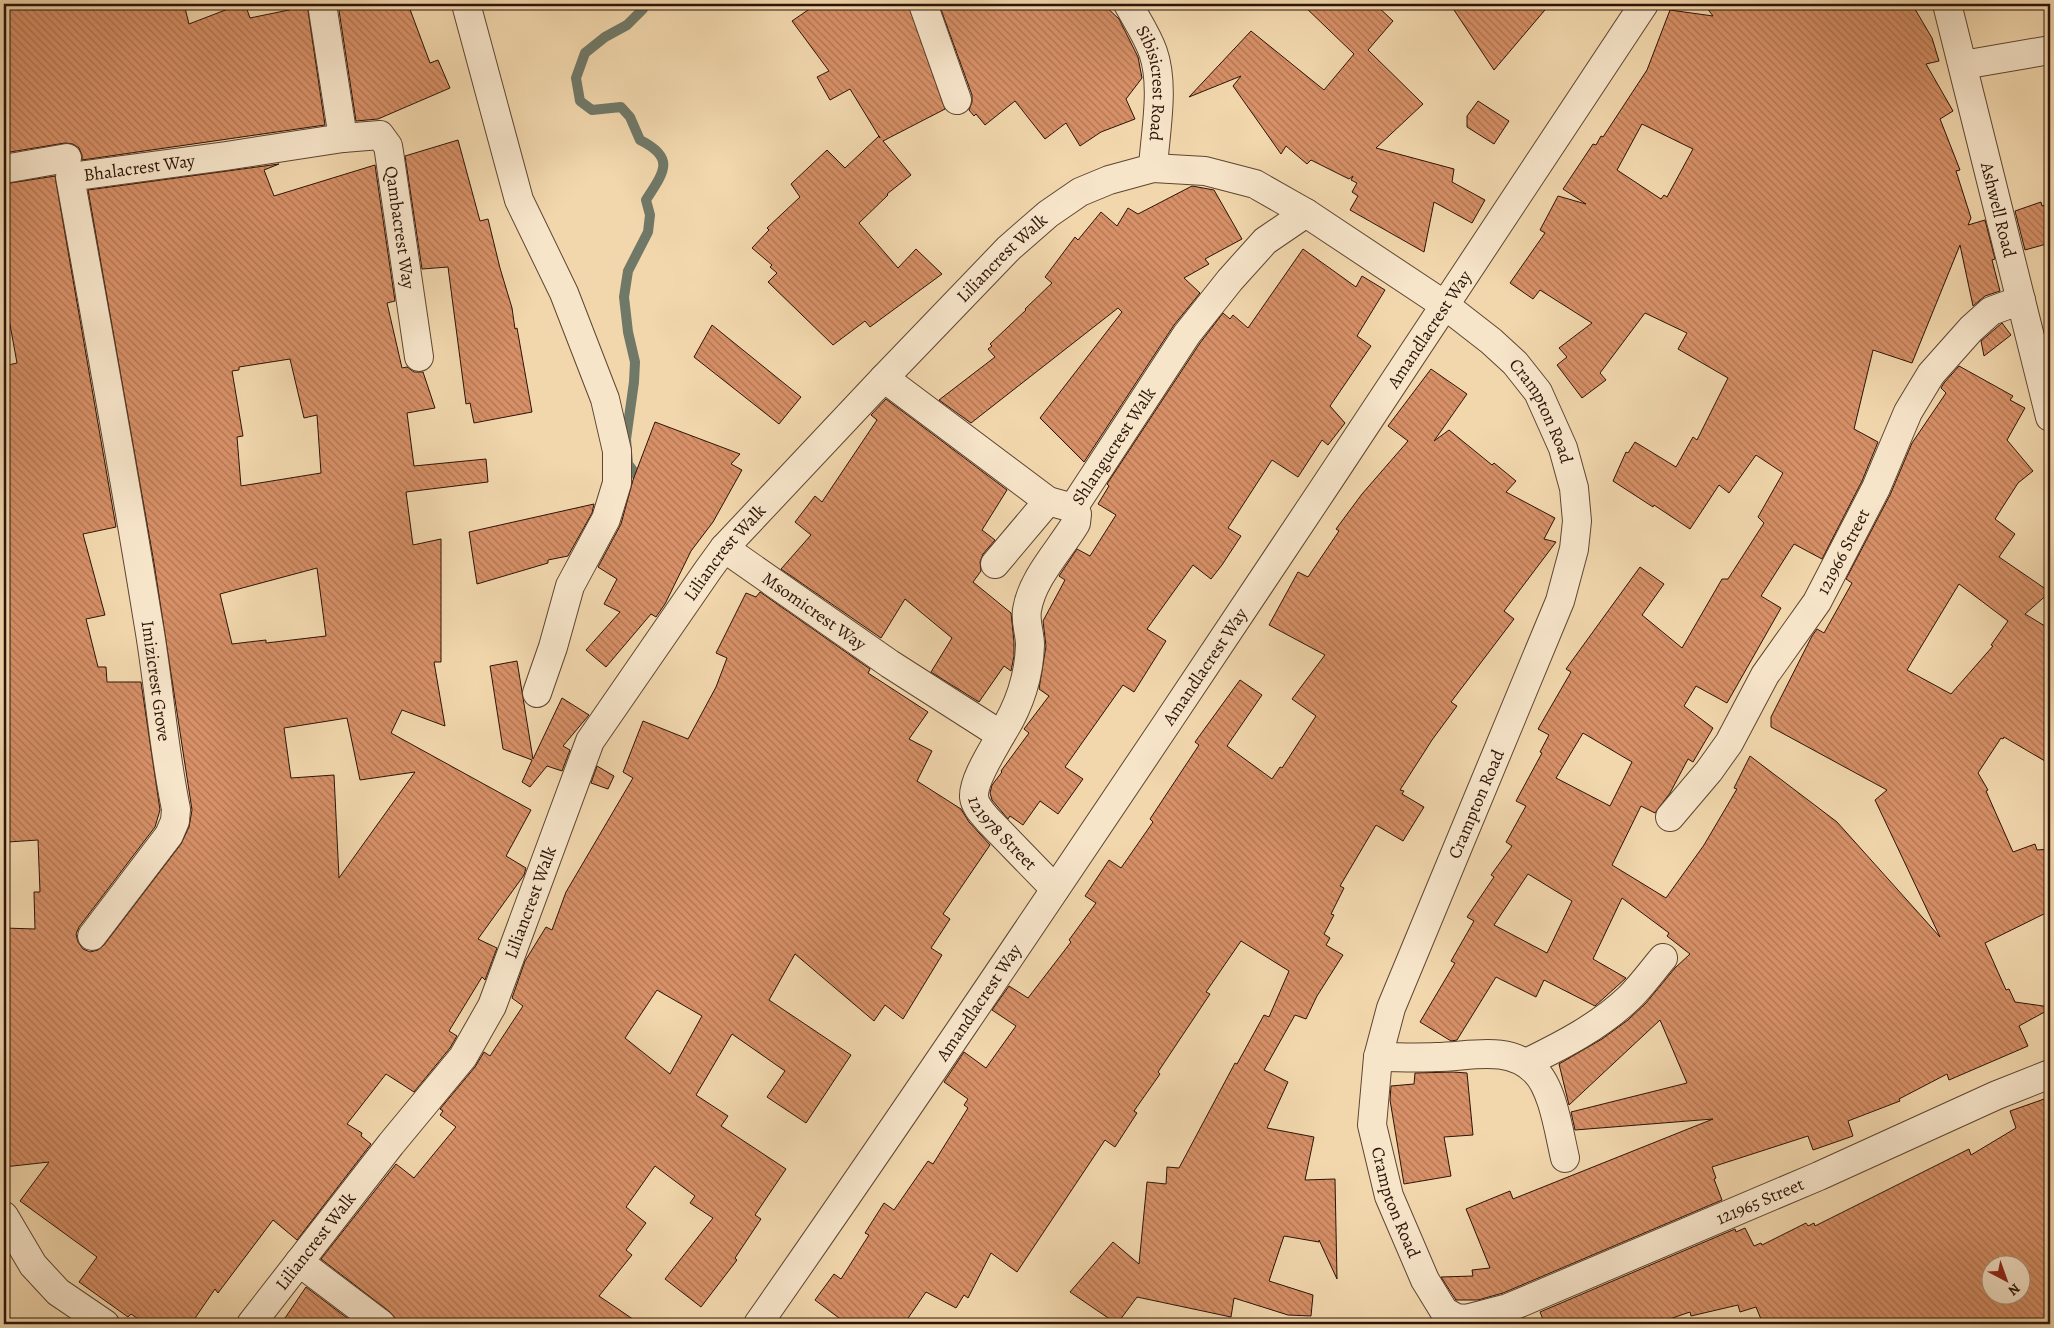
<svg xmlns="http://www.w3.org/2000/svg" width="2054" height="1328" font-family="Alegreya,serif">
  <defs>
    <pattern id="building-back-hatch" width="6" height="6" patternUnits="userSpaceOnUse" patternTransform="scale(1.25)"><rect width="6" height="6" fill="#d79067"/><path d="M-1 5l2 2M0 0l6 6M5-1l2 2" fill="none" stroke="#af7453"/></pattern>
  </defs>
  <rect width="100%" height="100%" fill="#f2d7ad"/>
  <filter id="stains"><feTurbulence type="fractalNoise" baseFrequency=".004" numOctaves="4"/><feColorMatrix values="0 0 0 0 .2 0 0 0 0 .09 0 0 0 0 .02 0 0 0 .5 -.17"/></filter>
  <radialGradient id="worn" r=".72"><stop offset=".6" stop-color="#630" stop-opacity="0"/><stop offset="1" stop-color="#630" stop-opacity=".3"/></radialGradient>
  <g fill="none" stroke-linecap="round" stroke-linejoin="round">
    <path stroke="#707867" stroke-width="10" d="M641,4l2,5 -16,16 -22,12 -20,16 -9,25 4,23 12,9 29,-3 9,10 10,23c36,18 24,32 6,60l4,15 -2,17 -20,39 -4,26 4,35 7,30 -1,20 -8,57 2,25 9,12 10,-1"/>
  </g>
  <path fill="url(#building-back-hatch)" stroke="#2d1408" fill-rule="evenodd" d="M4,4h180l5,20 52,-20h4l5,14 39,-8 18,-6 18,121 -243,35v-5l-3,-7 -6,-4 -8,-1 -61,10z
    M338,4h70l22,59 8,-3 12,28 -72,31 -22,2z
    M828,4l8,3 6,-3h66l37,105 -62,32 28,34 -24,19 1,1 -29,28 39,45 18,-19 26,25 -72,53 -5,-6 -32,24 -65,-63 9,-9 -7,-6 2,-2 -20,-17 17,-18 -2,-2 33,-31 -9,-13 36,-34 18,18 34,-32 1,2 -30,-49 -20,11 -13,-23 12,-6 -37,-50 16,-11z
    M939,4h164l16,15 19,38 4,21 -16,21 9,20 -34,13 -21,14 -14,-23 -21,16 -30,-38 -30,24 -9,-11 -2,2 -5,-6 3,-8v-7z
    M1302,4h73l18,17 -25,29 55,54 -47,44 78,21 -2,13 33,18 -13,23 -38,-21 -10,50 -74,-42 8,-14 -6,-4 5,-9 -6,-3 2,-4 -4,3 -38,-19 -4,4 -21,-18 -5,8 -48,-68 8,-10 -52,21 62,-66 73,59 30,-36z
    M1450,4h100l-56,66z
    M1704,4h208l20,34 7,23 -13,3 27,47 -13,8 20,51 -4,1 15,47 -3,7 17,-5 10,39 -3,1 8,31 -15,5 -12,10 -13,-61 -48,118 -39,-13 -19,79 24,13 -16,39 -40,78 -28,-15 -33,52 20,12 -54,95 -31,-17 -12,20 29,22 -20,34 -5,-3 -18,34 -15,20 -14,-7 -29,59 54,33 38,-53 33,-56 -3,-1 16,-32 87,66 103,115 -65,-137 12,-10 -116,-63v-10l41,-81 5,-7 7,4 28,-50 -6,-4 44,-84 22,-52 34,-50 -5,-5 3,-5 15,-17 54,30 -3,4 15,8 -18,32 26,31 -15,12 -23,36 20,15 -16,23 51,35 -25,22 25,15v135l-46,-27 -1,2 -2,-1 -23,35 10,17 -2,1 27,61 22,-8 2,6 13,-1v62l-65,32 21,47 3,-1 6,13 35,5v2l-31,17 9,20 -79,34 -2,-6 -48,25 1,2 -52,20 5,15 -40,14 -5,-14 -96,31 4,11 -2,1 8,21 -219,93 -25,7h-22l-15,-23 32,-1 -1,-6 18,-2 -24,-59 44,-18 3,8 200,-80 -138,11 -4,-18 116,-29 -27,-63 -91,85 -10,-41 43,-25 26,-19 18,-17 29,-35 15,-14 -23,-18 2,-3 -47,-35 -29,61 33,19 -31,28 -51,-26 -8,17 -40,-20 -39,63 -6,1 -31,-19 35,-59 -4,-2 23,-40 -7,-4 27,-40 -3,-2 21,-29 -6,-4 20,-36 -10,-5 26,-48 -2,-1 9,-17 -11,-6 33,-57 -5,-3 74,-102 24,17 -22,31 40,33 40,-69h6l36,-56 -6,-6 25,-44 -27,-18 -27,38 -10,-8 -29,44 -36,-24 -1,2 -40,-26 13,-29 2,1 7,-11 41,25 17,-30 4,3 31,-62 -50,-29 9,-16 -42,-20 -45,60 6,7 -24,18 -25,-33 10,-8 -8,-9 33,-25 -52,-33 -7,9 -23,-16 35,-50 -5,-3 18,-34 28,8 -23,-15 30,-45 3,1 5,-9 2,1 44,-67 23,-60 43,6zM1642,124l51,25 -26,48 -3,-2 -3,4 -44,-29zM1959,584l49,37 -17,24 2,1 -42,48 -44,-24zM1583,733l49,29 -22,44 -54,-28zM1528,874l44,27 -25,52 -53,-28z
    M1478,101l31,20 -15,23 -27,-17v-11z
    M458,140l22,81 8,-2 12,49 12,40 3,21 2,-1 15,84 -58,11 -4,-20 -4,1 -18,-137 -26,2 -17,-113z
    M279,164l-15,6 10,26 101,-31 20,136 -8,2 15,65 5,-1 7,5h9l12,36 -28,5 7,53 72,-7 2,23 -82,10 7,53 28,-6v123h-7l11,64 -43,-16 -11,23 140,77 -25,46 20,12 -2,7 -46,64 19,9 -12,32 -3,-3 -33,54 8,5 -7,12 -36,44 -28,-18 -39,50 15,9 -1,3 10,8 -74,96 -24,-20 -55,73 -3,-4 -24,35h-45l-15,-10 -3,3 -49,-35 18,-25 -77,-56 29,-39 -45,5v-239l31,1 -1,-37h6l-2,-52 -30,2 -1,-30h-3v-446l13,-3 -13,-71v-108l51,-8 61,351 -33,7 22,81 -19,4 12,48h8l1,15h34l19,128 -5,17 -76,100 -3,7 2,8 5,7 7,3 8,-2 6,-5 77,-101 8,-17 3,-17 -38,-247 -66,-373zM290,359l14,59 13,-3 4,58 -80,13 -4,-49 6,-1 -11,-65 7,-1v-3zM317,568l9,68 -60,7v-3l-34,4 -12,-50zM347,718l13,62 55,-8 -76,106 -5,-103 -43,3 -7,-50z
    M1192,186l22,4 28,49 -37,20 4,5 -25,14 16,15 -26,32 -90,137 -44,-44 82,-106 -4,-4 -147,115 -32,-23 56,-43 -7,-8 4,-3 -2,-2 36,-34 -1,-1 27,-26 -7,-6 30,-40 3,3 23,-28 16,14 11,-18 10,6z
    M2041,202l1,4 8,-3v40l-25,7 -10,-39z
    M1303,249l53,38 6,-11 23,14 -28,46 14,10 -41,60 15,17 -17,22 -6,-5 -24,37 -26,-17 -44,68 13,8 -19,29 -11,14 -18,-14 -21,29 -25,35 19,12 -32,51 -11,-7 -58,82 18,12 -25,35 -18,-13 -17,24 -13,-9 -2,3 -16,-19 -2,-7 2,-8 10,-13 -1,-1 28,-38 -5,-4 25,-33 -10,-7 7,-43 -3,-25 22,-41 -6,-4 18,-27 13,7 26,-41 -18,-11 11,-18 -2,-2 93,-141 23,-30 7,6 3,-4 15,13z
    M2002,323l9,12 -27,21 -3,-15z
    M712,325l89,72 -22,27 -85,-67z
    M1431,369l36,25 -33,47 15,-11 43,35 2,-2 22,18 -10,11 49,26 -11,21 12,3 -52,69 10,8 -63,83 6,4 -25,34 -32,50 4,1 -2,3 22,13 -21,34 -27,-16 -36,61 4,2 -13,26 3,1 -10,19 6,4 -4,7 17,10 -26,41 -11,23 -11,-4 -31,55 24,12 -21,46 47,9 -9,43 30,-1 2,100 -18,-39v2l-35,-6 -15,45 44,14 -2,21 -23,-1 -54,-17 -3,19 -94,-20 -20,27 -47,-32 43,-50 26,22 8,-82 19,2 1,-17 12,1 56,-105 2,1 27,-49 5,2 20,-46 -48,-30 -35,51 4,2 -52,78 2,2 -26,37 3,2 -22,34 -10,-7 -88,132 -26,-19 -23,45 -4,-3 -8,13 -30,-16 -22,32h-57l-32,-24 19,-26 7,5 28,-44 -4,-2 19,-30 10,7 34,-49 5,3 35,-56 -4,-3 4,-6 -24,-17 20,-30 22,16 30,-42 -24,-16 17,-24 19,12 43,-56 -2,-2 27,-37 -11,-7 24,-36 12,8 32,-46 -3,-3 49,-74 -4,-3 45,-62 22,15 -35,51 45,33 8,-12 2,1 34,-52 -24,-17 33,-44 -56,-30 29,-53 10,5 31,-46 -3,-2 26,-35 46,-53 -20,-15z
    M886,399l121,91 -25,40 13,10 -12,14 -3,8 1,9 -8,11 38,31 3,29v14l-3,15 -7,-5 -25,36 -48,-30 21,-34 -47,-39 -24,39 -100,-69 30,-34 -16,-13 20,-26 7,6 55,-82 -6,-5z
    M655,422l85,32 -9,10 11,6 -29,52 -22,29 -26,53 -9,13 -5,-3 -45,53 -20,-17 34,-38 -16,-8 13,-25 -19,-12 23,-43 12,-44z
    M594,504l-2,9 -24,43 -20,4v3l-71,21 -8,-52z
    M760,592l110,77 -2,4 60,39 -19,27 23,12 -15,30 44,28 8,13 21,23 -47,69 7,5 -19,29 11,7 -39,64 -18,-14 -11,16 -79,-67 -26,46 82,55 -45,68 -39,-26 18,-26 -53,-37 -36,61 32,21 -7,10 65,43 -31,46 6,4 -26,39 2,2 -36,47 -36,-28 48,-61 -23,-15 5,-7 -40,-30 -29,41 20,16 -20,27 6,5 -33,41 41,28h-244l-1,-6 -5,-6 -69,-53 75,-95 18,14 42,-51 -16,-12 3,-4 -3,-2 35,-42 9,-15 6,4 33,-50 -11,-8 13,-37 21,-34 6,3 14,-38 67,-114 -10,-6 20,-51 45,18 28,-52 11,-29 -11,-5 30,-60 10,4zM657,990l45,26 -32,58 -45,-36z
    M517,661l16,98 29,-61 27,17 -26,31 7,4 -8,21 -15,-5 -17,21 -8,-5 10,-22 -29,-11 -13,-83z
    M597,766l17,10 -6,13 -17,-6z
    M1453,1072l14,1 6,62 -29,2 7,39 -47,8 -14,-84 1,-14 23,-2 1,-11z
    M2050,1097v227h-287l-7,-17 -16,5 -2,-7 -47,11 -1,-4 -35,12h-110l-5,-12 195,-83 1,3 9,-4 9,18 7,-3 1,2 44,-22 2,3 6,-3 1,3 154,-77 2,6 45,-27 -6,-17zM1992,1266h30v30h-30z
    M306,1287l49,37h-74z"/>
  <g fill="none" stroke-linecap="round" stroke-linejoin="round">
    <g stroke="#5e4531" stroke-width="30">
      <g id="street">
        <path d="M322,4l21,134"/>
        <path d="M466,4l53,196 45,93 41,106 12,52v32l-11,36 -36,67 -17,61 -16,46"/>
        <path d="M923,4l34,96"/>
        <path id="s1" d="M1128,4c8,15 19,31 25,48 12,34 2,81 0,116"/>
        <path id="s2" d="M1947,4l103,413"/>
        <path d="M1963,65l87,-15"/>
        <path d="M4,169l63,-11"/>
        <path id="s3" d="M884,378l164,123 25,7 114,-174 43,-54 35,-39 41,-28"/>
        <path id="s4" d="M724,548l166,116 111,71c-8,15 -28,45 -27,62 1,9 8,16 14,23l67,69"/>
        <path d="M995,564l53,-63"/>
        <path d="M1001,735c18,-28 28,-56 29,-90 0,-12 -5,-23 -3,-35 5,-32 33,-60 49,-87l1,-9 -4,-6"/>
        <path id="s5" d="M1670,817l39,-46 20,-28 36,-68 52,-73 59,-114 32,-76 23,-38 40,-45 20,-18 30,-11"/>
        <path id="s6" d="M92,936l77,-101 6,-14 1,-12c-13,-62 -17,-125 -28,-188 -24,-148 -51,-296 -78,-444l156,-21 117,-18 37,-3 8,11 1,6 30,205"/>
        <path d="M1378,1057c19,0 38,1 58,0 33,0 72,-13 99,14 18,17 24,62 30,87"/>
        <path d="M1526,1063c37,-18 74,-37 104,-66 12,-12 22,-26 33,-39"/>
        <path d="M4,1216l29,49 25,27 47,32"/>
        <path d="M299,1262l82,62"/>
        <path id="s7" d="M251,1324l140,-180 72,-87 29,-51 98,-265 118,-171 16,-22 160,-170 125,-130 39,-34 32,-22 29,-12 44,-12 52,3 50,13 51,29 140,93 45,35 24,22 23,29 25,56 11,40 3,33 -3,28 -14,52 -169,407 -13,49 -6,68 17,71 36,84 19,31 12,7 10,1 42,-11 311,-132 178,-81 53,-21"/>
        <path id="s8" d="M758,1324c139,-199 274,-400 409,-601 160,-239 319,-479 477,-719"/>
      </g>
    </g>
    <use href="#street" stroke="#f7e5ca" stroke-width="28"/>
  </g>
  <g text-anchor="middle" stroke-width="4.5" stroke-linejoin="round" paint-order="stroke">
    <g font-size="18" fill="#2d1408" stroke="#f7e5ca">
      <text dy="6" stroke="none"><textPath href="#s1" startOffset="85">Sibisicrest Road</textPath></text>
      <text dy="6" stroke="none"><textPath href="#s6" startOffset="865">Bhalacrest Way</textPath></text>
      <text dy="6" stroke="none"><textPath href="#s2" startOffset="212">Ashwell Road</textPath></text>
      <text dy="6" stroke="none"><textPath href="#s6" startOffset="1204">Qambacrest Way</textPath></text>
      <text dy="6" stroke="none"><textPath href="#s7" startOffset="1319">Liliancrest Walk</textPath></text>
      <text dy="6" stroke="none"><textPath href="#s8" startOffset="1200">Amandlacrest Way</textPath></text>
      <text dy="6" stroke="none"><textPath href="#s7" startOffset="1974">Crampton Road</textPath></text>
      <text dy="6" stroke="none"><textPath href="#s3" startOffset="305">Shlangucrest Walk</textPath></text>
      <text dy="6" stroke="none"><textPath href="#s5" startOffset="318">121966 Street</textPath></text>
      <text dy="6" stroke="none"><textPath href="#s7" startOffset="914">Liliancrest Walk</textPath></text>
      <text dy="6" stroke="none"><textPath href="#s4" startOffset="110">Msomicrest Way</textPath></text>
      <text dy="6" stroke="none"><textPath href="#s8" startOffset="795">Amandlacrest Way</textPath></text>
      <text transform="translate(156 681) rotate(82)" y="6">Imizicrest Grove</text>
      <text transform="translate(1476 804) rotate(-67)" y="6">Crampton Road</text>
      <text dy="6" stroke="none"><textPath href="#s4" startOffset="449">121978 Street</textPath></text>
      <text dy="6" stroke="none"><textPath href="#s7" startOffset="510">Liliancrest Walk</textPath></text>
      <text dy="6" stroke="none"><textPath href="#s8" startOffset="390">Amandlacrest Way</textPath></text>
      <text dy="6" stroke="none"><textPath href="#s7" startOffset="2814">Crampton Road</textPath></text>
      <text dy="6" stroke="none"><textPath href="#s7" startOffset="3275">121965 Street</textPath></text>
      <text dy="6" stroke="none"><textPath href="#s7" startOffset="105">Liliancrest Walk</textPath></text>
    </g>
  </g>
  <rect width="2054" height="1328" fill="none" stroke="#f2d7ad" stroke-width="20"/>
  <rect x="5" y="5" width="2044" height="1318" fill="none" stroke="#2d1408" stroke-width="2.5"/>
  <rect x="10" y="10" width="2034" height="1308" fill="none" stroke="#2d1408"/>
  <g transform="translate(2006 1280) rotate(139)"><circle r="24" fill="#f7e5ca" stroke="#a6917c"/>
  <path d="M0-4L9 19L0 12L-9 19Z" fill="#8f2418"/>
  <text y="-8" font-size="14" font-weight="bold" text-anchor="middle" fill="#2d1408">N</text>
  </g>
  <rect width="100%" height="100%" filter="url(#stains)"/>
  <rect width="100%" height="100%" fill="url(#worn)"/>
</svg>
